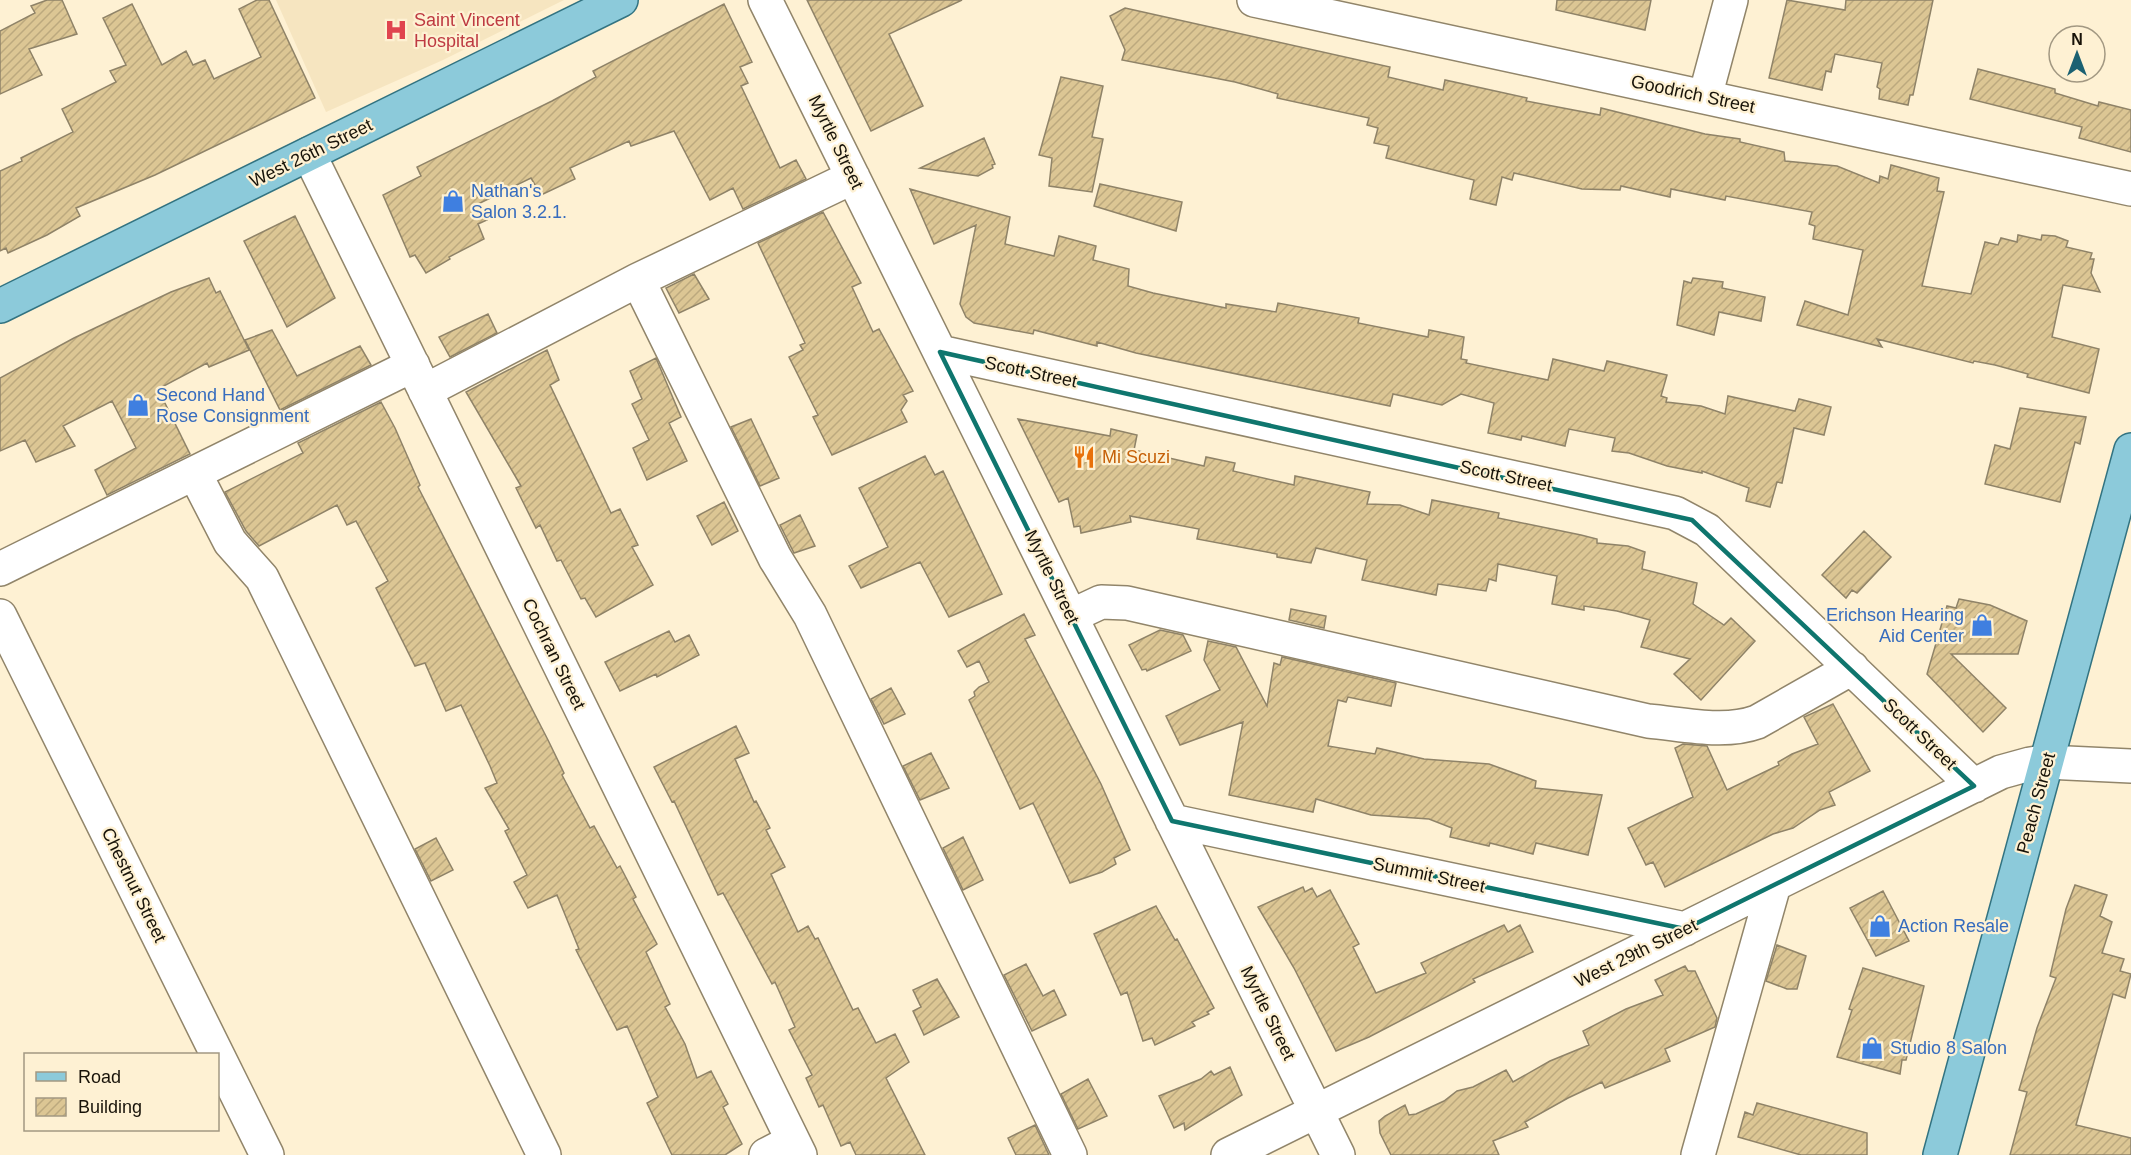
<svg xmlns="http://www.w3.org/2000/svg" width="2131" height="1155" font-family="Arial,sans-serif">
  <defs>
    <pattern id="building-hatch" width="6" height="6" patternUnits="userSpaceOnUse" patternTransform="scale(1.5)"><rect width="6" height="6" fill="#dcc694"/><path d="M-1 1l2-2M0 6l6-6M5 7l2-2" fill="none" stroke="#bca97e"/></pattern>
  </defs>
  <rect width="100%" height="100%" fill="#fef1d3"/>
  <path fill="#f6e5c0" d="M276,0h288l-121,60 -117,52z"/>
  <path fill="url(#building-hatch)" stroke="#8f8368" stroke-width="1.5" d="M47,0h15l15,34 -48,15 13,26 -42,19v-63l35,-18 -4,-7z
    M257,0h12l46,98 -160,77 -79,33 4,8 -33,19 -39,18 -2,-5 -6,3v-80l22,-10 -1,-3 52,-26 -11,-23 54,-27 -6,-11 16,-6 -23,-47 29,-14 30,61 24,-14 7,14 12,-5 9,19 47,-22 -22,-48z
    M807,0h155l-73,34 34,72 -52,25z
    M1557,0h94l-6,30 -89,-20z
    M1787,0l58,10 1,-10h87l-20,95h-3l-2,10 -29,-6 1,-10 -3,-2 5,-24 -47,-9 -4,18 -5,-1 -4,19 -53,-12z
    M724,4l28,58 -12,5 8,16 -7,3 39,82 16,-8 10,19 -63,30 -10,-21 -23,12 -36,-69 -43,15 -2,-5 -59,27 5,11 -34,16 -10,-17 -53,26 9,16 -9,4 6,15 -35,18 1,2 -24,14 -11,-18 -5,2 -27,-62 38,-19 -4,-9 135,-66 44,-24 -3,-6z
    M1125,8l265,59 -2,10 55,13 2,-10 82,18 -1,3 74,14 1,-7 104,26 35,5v3l44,10 1,9 52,5 42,17 1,-7 8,3 3,-14 48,13 -2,13 7,1 -22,94 49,8 14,-52 13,3 3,-7 16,4 1,-7 23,5 1,-5 13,1 13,5 -2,6 26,6 -2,6h4l-3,14 9,19 -37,-7 -11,52 47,12 -10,44 -62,-16 1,-3 -33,-9 -21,-4 -1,2 -96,-24 5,8 -85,-22 8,-24 43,14 15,-65 -50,-11 2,-13 -6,-2 3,-12 -86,-16 -1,4 -54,-11 -1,8 -49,-11 -1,4 -38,-1 -68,-16 -2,7 -10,-3 -6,28 -26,-6 4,-19 -88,-22 3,-12 -15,-3 4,-15 -11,-3 2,-7 -92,-20 1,-4 -43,-12 -113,-22 3,-10 -15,-34z
    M1978,69l77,20v4l43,13 1,-4 32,8v42l-52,-14 3,-11 -112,-28z
    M1061,77l42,9 -11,51 11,2 -11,53 -43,-6 3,-28 -13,-3z
    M984,138l11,26 -3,1 1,3 -15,8 -58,-8z
    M1100,184l82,18 -6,29 -82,-25z
    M910,189l100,28 -5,27 49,12 5,-20 37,10 -3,14 36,9 -1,17 25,7 73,15v-4l50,8 2,-9 81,15 -1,5 70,14 1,-7 35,7 -3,22 6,1 -1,3 82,17 5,-21 51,12 3,-10 60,14 -6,21 6,2 -1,4 35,4 24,8 3,-18 67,15 4,-12 32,8 -7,28 -30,-7 -12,55 -5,-1 -7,25 -24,-6 3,-13 -47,-17v2l-35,-7 -38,-13 -17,-2 3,-13 -46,-9 -4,17 -43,-10 -1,4 -33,-7 6,-30 -33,-9 -19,11 -49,-11 -3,12 -254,-53 -39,-11v4l-63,-16 -1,4 -59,-11 -8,-6 -6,-13 16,-79 -42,19z
    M823,212l38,71 -9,4 21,45 6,-3 34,62 -10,4 4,6 -6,9 6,12 -75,33 -19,-38 5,-2 -29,-58 14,-7 -3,-5 5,-2 -47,-100z
    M295,216l40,82 -48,29 -43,-86z
    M694,274l15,25 -30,14 -13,-25z
    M209,278l7,15 4,-2 29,59 -40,17 -2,-4 -49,26 32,65 -83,41 -12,-25 41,-22 -24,-47 -49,25 12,20 -39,16 -11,-22 -25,11v-73l74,-40 97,-46z
    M1693,278l30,4 -1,6 43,9 -4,24 -42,-9 -5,23 -37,-10 7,-44 7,2z
    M488,314l9,19 -47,24 -11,-20z
    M272,330l25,46 63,-30 11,19 -91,45 -35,-70z
    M547,350l12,30 -9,5 61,128 9,-4 18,36 -6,2 21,38 -57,32 -11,-19 -4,1 -20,-39 -4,1 -17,-36 -4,3 -20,-40 5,-2 -55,-94z
    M656,358l25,59 -12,6 18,38 -40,19 -14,-32 16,-8 -17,-36 10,-5 -12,-28z
    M381,402l14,26 25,57 -2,2 130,253 16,33 -2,2 28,53 4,-2 23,42 3,-2 16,31 -3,2 24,45 -11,8 24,52 -5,3 20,37 12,34 14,-7 17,33 -5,3 19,37 -17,11h-53l-25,-52 11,-6 -31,-71 -10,4 -41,-80 3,-1 -22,-54 -29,13 -14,-26 13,-7 -22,-44 4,-2 -24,-41 12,-5 -7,-17 -29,-61 -15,6 -21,-48 -10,3 -39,-78 12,-7 -32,-60 -9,4 -10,-20 -78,41 -13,-15 -21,-39 78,-39 -5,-10z
    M2020,408l66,9 -6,27 -5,-2 -15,60 -75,-18 10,-39 15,4z
    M751,419l28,59 -19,8 -29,-59z
    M1018,419l92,17 1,-7 26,6 -3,15 70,16 2,-9 29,6 -2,8 61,14 1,-9 75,16 -3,12 33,1 29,10 3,-15 67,13 -1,5 83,17 16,4v4l31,3 17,6 -3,17 55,14 -4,21 31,21 7,-7 24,23 -54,59 -27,-26 16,-15 -49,-12 9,-27 -33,-9 -33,-5v4l-32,-6 5,-28 -59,-12 -2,17 -7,-2 -3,12 -48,-7 -2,11 -74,-15 5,-20 -51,-12 -5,15 -34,-6v-3l-80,-15 2,-10 -69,-13 1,6 -50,11 -1,-7 -6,1 -6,-29 -9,4z
    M925,456l10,19 8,-4 59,123 -53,23 -29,-55 -59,26 -12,-22 39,-19 -29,-59z
    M724,502l14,29 -26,14 -15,-29z
    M800,515l15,31 -21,7 -14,-28z
    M1864,531l27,26 -34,36 -5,-3 -6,8 -24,-23z
    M1959,599l31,6 37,16 -9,33h-67l55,54 -23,24 -56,-58 20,-68 9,2z
    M1291,609l35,7 -2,12 -35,-8z
    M1024,614l11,21 -10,4 76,145 29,66 -16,8 2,6 -14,8 -32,11 -37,-80 -13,6 -51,-109 6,-4 -1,-4 5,-5 10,-5 -10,-21 -12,6 -9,-16z
    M1160,630l23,5 8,16 -44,20 -1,-2 -4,1 -13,-25z
    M669,631l6,11 14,-7 10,20 -42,22 -1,-3 -36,17 -15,-29z
    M1208,641l28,6 31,59 7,-43 6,2 2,-8 114,26 -5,23 -43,-9 -2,5 -8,-2 -10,46 47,8 2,-6 47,11 65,5 47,17 -1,7 67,7 -14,60 -52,-12 -3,11 -43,-11 -1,3 -39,-9 2,-9 -23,-9 -58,-4 -55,-16 -3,13 -84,-17 14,-73 -63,23 -14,-29 54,-26 -16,-30z
    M891,688l14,26 -21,10 -13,-25z
    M1833,704l37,67 -41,21 6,13 -15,5 -27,18 -20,6 -108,53 -12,-25 -7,3 -18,-37 65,-31 -18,-49 8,-4 24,2 20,44 52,-25 -1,-3 14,-8 26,-10 -14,-27z
    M736,726l13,27 -14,6 19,43 2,-1 14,27 -4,2 19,37 -14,7 27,58 10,-6 7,13 3,-1 35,72 5,-2 18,35 19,-9 14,28 -23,16 39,77h-69l-6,-13 -9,4 -18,-41 -4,2 -13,-29 6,-3 -23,-45 6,-3 -20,-45 -3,2 -49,-91 -5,2 -44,-94 -2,1 -18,-35z
    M931,753l18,35 -29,12 -17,-34z
    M963,837l20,43 -20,10 -20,-42z
    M436,838l17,32 -22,11 -16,-32z
    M2075,885l32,10 -7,21 12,6 -10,31 22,6 -4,12 11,3 -6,24 -12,-4 -37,131 55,13v17h-121l17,-63 -8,-2 18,-62 19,-50 -6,-2 16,-67z
    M1303,887l2,5 7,-4 5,9 13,-7 29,54 -6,3 23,46 50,-20 -5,-10 83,-38 4,7 12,-7 13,27 -60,27 2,3 -106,55 -33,14 -42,-83 -36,-61z
    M1883,891l26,50 -33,15 -26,-48z
    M1156,906l19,34 2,-1 37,69 -7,4 2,2 -17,8 3,4 -40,19 -3,-7 -9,3 -16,-49 -6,3 -27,-61z
    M1777,945l29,11 -9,33h-10l-21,-8z
    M1026,964l17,32 11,-6 12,25 -34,16 -28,-56z
    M1685,966l3,5h7l22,47 -2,9 -50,22 5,12 -65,27 -3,-6 -34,16 -43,24 3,5 -35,14 6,14h-108l-11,-22 -1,-12 6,-5 20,-11 4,10 7,-1 28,-13 13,-10 16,-4 33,-17 7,12 37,-21 39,-16 -6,-14 43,-22 37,-14 -8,-15z
    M1863,968l61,18 -18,74h-4l-2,14 -63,-17 15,-47 -3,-1z
    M937,979l22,38 -35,18 -11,-24 8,-4 -8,-17z
    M1230,1067l12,28 -57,35 -1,-7 -10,5 -15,-32 42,-17 10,-8 3,4z
    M1088,1079l19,37 -29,13 -17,-35z
    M1757,1103l110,30v22h-66l-63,-18 7,-25 8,3z
    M1035,1125l14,30h-33l-8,-17z"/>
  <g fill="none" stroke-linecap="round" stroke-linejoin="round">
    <g stroke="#91856a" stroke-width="36">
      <path id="minor" d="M765,0l573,1155
        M1254,0l877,189
        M1705,97l26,-97
        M309,154l491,1001
        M853,177l-215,103 137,278 35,57 260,540
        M940,352l735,161 32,17 267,256
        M425,391l213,-111
        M195,474l35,68 32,36 282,577
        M0,569l413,-204
        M0,616l267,539
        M1071,616l30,-14 26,1 521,118c35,3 76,13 109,1l95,-54
        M1172,821l513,108
        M766,1155l27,-14
        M1228,1155l773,-383 29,-8 16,-2 85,4
        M1698,1155l76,-270"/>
    </g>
    <g stroke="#327381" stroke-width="36">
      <path id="major" d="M0,306l621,-306
        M1940,1155l191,-705"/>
    </g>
    <use href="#minor" stroke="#fff" stroke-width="33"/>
    <use href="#major" stroke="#8ccada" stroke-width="33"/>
  </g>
  <path fill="none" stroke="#0f766e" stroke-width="4.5" stroke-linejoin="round" d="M940,352l752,168 282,266 -289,143 -513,-108z"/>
  <defs>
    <g id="hospital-bare" transform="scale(1.8)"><path d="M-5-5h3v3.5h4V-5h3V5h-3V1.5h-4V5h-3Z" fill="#e0444e" stroke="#fef1d3" stroke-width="2.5" paint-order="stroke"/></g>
    <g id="shop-bare" transform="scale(1.8)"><path d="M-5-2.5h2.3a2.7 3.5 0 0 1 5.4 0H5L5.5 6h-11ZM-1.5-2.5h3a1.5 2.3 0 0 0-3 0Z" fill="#3f7fe0" stroke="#fef1d3" stroke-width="2.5" paint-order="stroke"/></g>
    <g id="restaurant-bare" transform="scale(1.8)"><path d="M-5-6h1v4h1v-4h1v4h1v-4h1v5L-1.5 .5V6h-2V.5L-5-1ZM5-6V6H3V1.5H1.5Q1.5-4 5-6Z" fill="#e8710a" stroke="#fef1d3" stroke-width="2.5" paint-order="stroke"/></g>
  </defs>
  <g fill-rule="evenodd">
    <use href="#hospital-bare" x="396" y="30"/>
    <use href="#shop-bare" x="453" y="201"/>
    <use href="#shop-bare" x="138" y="405"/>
    <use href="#restaurant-bare" x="1084" y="457"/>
    <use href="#shop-bare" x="1982" y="625"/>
    <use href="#shop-bare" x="1880" y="926"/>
    <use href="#shop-bare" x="1872" y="1048"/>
  </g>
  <g text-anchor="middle" stroke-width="4.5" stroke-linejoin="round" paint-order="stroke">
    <g font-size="18" fill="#be3a42" stroke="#fef1d3" text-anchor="start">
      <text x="414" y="26">Saint Vincent<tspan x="414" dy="21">Hospital</tspan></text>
    </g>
    <g font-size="18" fill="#181309" stroke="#fef1d3">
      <text transform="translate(1693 94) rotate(12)" y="6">Goodrich Street</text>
      <text transform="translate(836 142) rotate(64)" y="6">Myrtle Street</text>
      <text transform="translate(311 153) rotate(-26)" y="6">West 26th Street</text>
      <text transform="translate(1031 372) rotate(12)" y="6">Scott Street</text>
      <text transform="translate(1506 476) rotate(12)" y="6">Scott Street</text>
      <text transform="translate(1052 577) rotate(64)" y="6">Myrtle Street</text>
      <text transform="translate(554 654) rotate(64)" y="6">Cochran Street</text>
      <text transform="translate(1920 734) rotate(44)" y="6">Scott Street</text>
      <text transform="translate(2036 803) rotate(-75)" y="6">Peach Street</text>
      <text transform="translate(1429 875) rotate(12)" y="6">Summit Street</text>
      <text transform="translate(134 885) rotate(64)" y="6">Chestnut Street</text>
      <text transform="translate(1636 953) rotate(-26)" y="6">West 29th Street</text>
      <text transform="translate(1268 1013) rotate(64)" y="6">Myrtle Street</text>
    </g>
    <g font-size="18" fill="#366cbe" stroke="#fef1d3" text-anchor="start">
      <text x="471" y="197">Nathan's<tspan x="471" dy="21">Salon 3.2.1.</tspan></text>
      <text x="156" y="401">Second Hand<tspan x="156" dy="21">Rose Consignment</tspan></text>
      <text x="1964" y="621" text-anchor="end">Erichson Hearing<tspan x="1964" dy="21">Aid Center</tspan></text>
      <text x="1898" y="932">Action Resale</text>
      <text x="1890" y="1054">Studio 8 Salon</text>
    </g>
    <g font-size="18" fill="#c56008" stroke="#fef1d3" text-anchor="start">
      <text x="1102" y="463">Mi Scuzi</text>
    </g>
  </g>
  <rect x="24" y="1053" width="195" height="78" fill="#fef1d3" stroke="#a29882" stroke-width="1.5"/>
  <rect x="36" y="1072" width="30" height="9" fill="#8ccada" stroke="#a29882" stroke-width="1.5"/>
  <text x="78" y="1083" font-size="18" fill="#181309">Road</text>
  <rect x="36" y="1098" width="30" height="18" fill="url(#building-hatch)" stroke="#a29882" stroke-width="1.5"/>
  <text x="78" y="1113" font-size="18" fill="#181309">Building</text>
  <g transform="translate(2077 54)"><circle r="28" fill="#fef1d3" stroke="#a29882" stroke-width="1.5"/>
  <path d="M0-4.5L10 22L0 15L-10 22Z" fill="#1b6172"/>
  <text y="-9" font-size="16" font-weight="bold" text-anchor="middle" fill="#181309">N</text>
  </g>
</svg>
